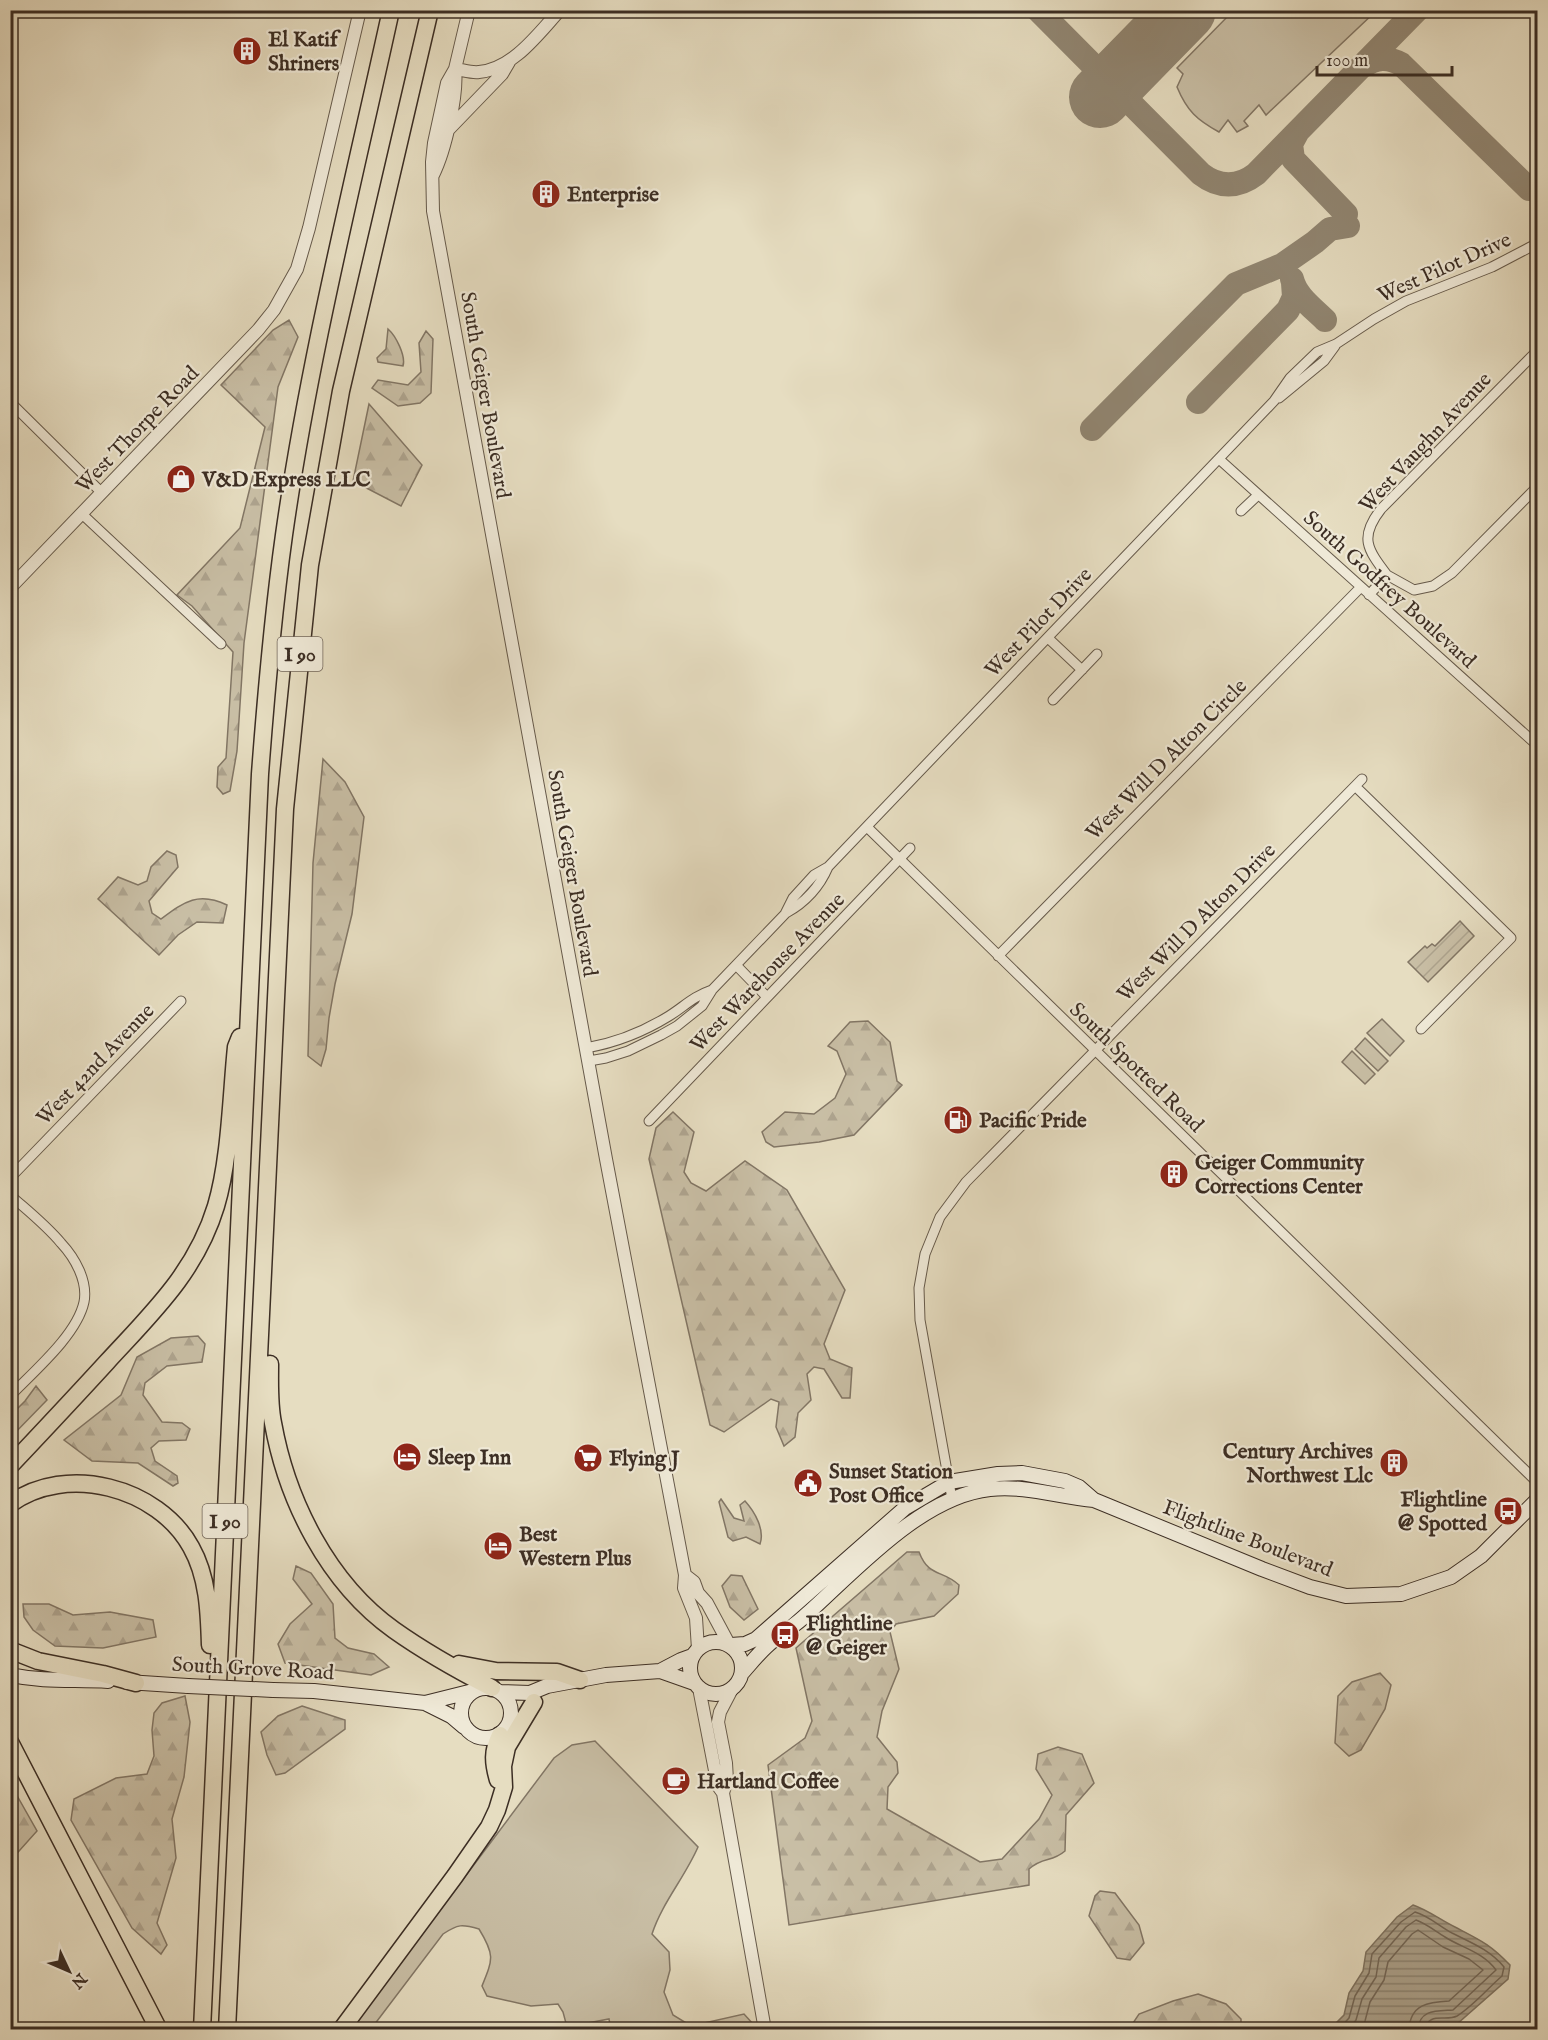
<svg xmlns="http://www.w3.org/2000/svg" width="1548" height="2040" font-family="'IM FELL English',serif">
  <defs>
    <pattern id="forest-firs" width="22" height="20" patternUnits="userSpaceOnUse" patternTransform="scale(1.5)"><rect width="22" height="20" fill="#c9bfa6"/><path d="M5 1l3.5 6h-7zM16 11l3.5 6h-7z" fill="#aea48f"/></pattern>
    <pattern id="garden-furrows" width="10" height="10" patternUnits="userSpaceOnUse" patternTransform="scale(1.5)"><rect width="10" height="10" fill="#c9bfa6"/><path d="M-1 1l2-2M0 10L10 0M9 11l2-2" fill="none" stroke="#aea48f"/></pattern>
    <pattern id="water-rules" width="6" height="5" patternUnits="userSpaceOnUse" patternTransform="scale(1.5)"><rect width="6" height="5" fill="#aca28c"/><path d="M0 2.5h6" fill="none" stroke="#8d8472"/></pattern>
  </defs>
  <rect width="100%" height="100%" fill="#e6ddc1"/>
  <filter id="stains"><feTurbulence type="fractalNoise" baseFrequency=".00333" numOctaves="4"/><feColorMatrix values="0 0 0 0 .2 0 0 0 0 .09 0 0 0 0 .02 0 0 0 .5 -.17"/></filter>
  <radialGradient id="worn" r=".72"><stop offset=".6" stop-color="#630" stop-opacity="0"/><stop offset="1" stop-color="#630" stop-opacity=".3"/></radialGradient>
  <path fill="#c9bfa6" stroke="#827665" stroke-width="1.5" d="M1233,11v-1l143,1 -110,104 -7,-10 -15,16 4,5 -11,6 -9,-12 -9,12c-22,-12 -32,-21 -42,-45l6,-13 -6,-6z
    M1382,1019l22,22 -14,15 -23,-23z
    M1365,1038l23,23 -10,10 -23,-22z
    M1352,1051l23,23 -10,10 -23,-22z
    M595,1741l103,106c-13,30 -36,56 -46,87l17,18 1,18 -6,22 9,23 18,11 53,-12 9,10 -2,6h-140l-2,-11 -42,8 -4,-15 -5,-8 -27,2 -44,-10 -5,-10c11,-27 13,-31 -3,-57 -17,-5 -21,-5 -36,5l-72,95 -21,1 204,-272 18,-13z"/>
  <path fill="url(#forest-firs)" stroke="#827665" stroke-width="1.5" d="M289,320l9,17 -20,50 -34,256 -7,108 -7,40 -7,3 -6,-7 1,-20 8,-9 7,-106 -41,-46 -15,-11 63,-67 25,-101 -44,-42 52,-55z
    M388,329c8,7 18,27 15,37l-25,-4 -1,-4 9,-9z
    M426,331l7,8 -2,54 -11,10 -22,3 -26,-18 6,-8 30,5 13,-13 -2,-29z
    M369,404l53,61 -21,41 -48,-25z
    M323,759l22,23 19,35 -12,97 -17,70 -6,34 -3,31 -5,17 -13,-10 5,-193z
    M167,851l9,4 2,12 -29,34 3,12 9,6c23,-17 37,-28 66,-14l-4,18 -26,-1 -19,13 -19,20 -61,-56 20,-22 20,8 9,-4 4,-14z
    M868,1021l22,21 7,39 5,4 -48,50 -35,7 -45,5 -8,-5 -4,-10 23,-20 29,2 21,-16 11,-24 -9,-23 -9,-5 22,-24z
    M673,1112l21,20 -10,40 7,11 15,8 39,-30 42,29 58,100 -21,54 6,15 22,9 -2,30h-8l-18,-29 -10,-2 -7,7 4,26 -13,13 -3,24 -11,9 -8,-19 3,-25 -8,-3 -47,33 -14,-7 -61,-266 7,-31z
    M198,1336l7,8 -3,18 -35,4 -22,17 -2,12 19,27 20,1 8,6 -4,11 -27,1 -8,7 4,13 22,15 1,7 -5,3 -35,-23 -46,-2 -28,-21 57,-45 16,-38 34,-19z
    M36,1386l11,14 -36,37v-22l14,-14z
    M721,1499l13,19 10,3 -4,-16 5,-4c10,11 20,29 15,43l-14,-7 -13,4 -5,-4 -9,-35z
    M907,1552h12c10,26 23,17 40,33l-1,9 -24,22 -38,8 -6,8 9,37 -17,42 -5,26 20,25 1,11 -10,14 -1,22 93,53 22,-3 37,-40 13,-24 -16,-26 2,-15 20,-7 24,7 12,29 -28,32 -1,36c-14,12 -21,5 -36,18v16l-240,40 -21,-160 37,-27 7,-17 -16,-73z
    M296,1566l15,7 22,31 2,34 13,10 26,6 15,13 -18,8 -86,-12 -7,-19 12,-20 22,-20 -19,-25z
    M731,1575l11,1 16,33 -14,11 -14,-13 -8,-21z
    M23,1604h26l24,11 37,-3 43,8 3,17 -53,11 -48,-2 -22,-16 -9,-13z
    M1380,1673l11,12 -6,24 -24,41 -12,6 -14,-13 3,-47 14,-14z
    M185,1696l5,26 -6,55 -12,42 4,39 -19,65 10,22 -6,9 -29,-26 -61,-108 3,-21 42,-21 31,-4 7,-18 -2,-26 2,-17 8,-10z
    M302,1706l43,14v9l-60,44 -9,2 -9,-20 -6,-23 17,-16z
    M11,1785l26,46 -26,29h-1z
    M1100,1891l15,2 24,32 5,18 -14,17 -13,-2 -28,-42 6,-20z
    M1198,1994l28,10 15,15v10h-105l-3,-6 6,-9 34,-13z"/>
  <path fill="url(#garden-furrows)" stroke="#827665" stroke-width="1.5" d="M1460,921l14,15 -46,46 -20,-20 17,-16 2,2 5,-4 3,2z"/>
  <path fill="url(#water-rules)" stroke="#7f7462" stroke-width="1.5" d="M1413,1905c17,6 27,15 42,22 25,13 35,17 55,38l-2,14 -51,45h-22l-7,6 -98,-1 14,-14 5,-22 14,-22 3,-19 31,-35z"/>
  <g fill="none" stroke-linecap="round" stroke-linejoin="round">
    <path stroke="#746858" stroke-width="1.5" d="M1338,2030l11,-12 6,-22 14,-23 3,-19 29,-32 14,-10c14,4 24,14 37,21 20,10 38,17 52,34l-2,9c-15,13 -29,30 -45,40 -11,6 -29,-5 -32,14
      M1349,2030l7,-10 6,-21 14,-22 3,-19 27,-31 10,-7c11,4 19,11 29,17 17,11 38,15 51,33l-43,40c-16,1 -34,-1 -35,20
      M1361,2030l4,-9 5,-19 14,-22 4,-18 24,-28 6,-4 25,17 26,12 14,11 -34,31c-20,1 -39,3 -40,29"/>
    <path stroke="#918672" stroke-width="24" d="M1038,10l163,164c18,14 37,14 55,0l161,-164
      M1363,66c13,-8 24,-10 38,-2l128,125
      M1297,133l-6,11 2,15 53,55
      M1292,279c4,17 21,29 33,41
      M1198,402l90,-92 6,-13 -1,-14
      M1092,429l144,-145 46,-19 33,-23 15,-13 18,-3"/>
    <path stroke="#918672" stroke-width="62" d="M1100,97l85,-87"/>
    <g stroke="#665a4b" stroke-width="11">
      <path id="minor" d="M1279,398l45,-37 11,-15
        M10,402l92,91
        M1219,459l319,287
        M1241,511l17,-16
        M82,514l139,130
        M1387,575l27,15 19,-4 19,-13 86,-87
        M1369,595l18,-20c-20,-26 -28,-38 -6,-66l157,-159
        M1048,638l34,32
        M1053,700l44,-46
        M1355,786l156,152 -90,91
        M867,827l671,656
        M786,913c20,-11 33,-25 42,-46
        M998,956l362,-368
        M736,965l31,32
        M586,1048c29,-5 57,-16 83,-32 16,-10 23,-19 43,-26
        M589,1061l17,-3 22,-7 33,-16 16,-9 25,-20 10,-16 73,-76 8,-16 21,-23 14,-8 446,-466 16,-23 27,-26 19,-8 38,-25 32,-18 86,-34 46,-24
        M649,1121l261,-273
        M10,1178l171,-177
        M10,1195c18,16 36,30 51,48 14,15 27,38 23,59 -7,33 -51,70 -74,94
        M952,1499l-32,-179 -1,-32 6,-34 15,-37 26,-35 396,-403"/>
    </g>
    <g stroke="#665a4b" stroke-width="14">
      <path id="tertiary" d="M469,10l-14,59 -8,14 -13,60 -2,19 1,49 173,948 79,416 -1,13 12,30 2,31
        M455,69c8,1 16,4 24,3 34,-3 59,-38 81,-62
        M449,129l53,-55 7,-12
        M433,175c12,-24 25,-80 22,-106
        M10,588l248,-258 16,-20 23,-41 12,-41 51,-218
        M685,1575l9,7 4,11 9,10 22,41
        M699,1688l19,98 5,7 42,237
        M723,1793l4,-13 -1,-17 -8,-41 2,-10 12,-23"/>
    </g>
    <g stroke="#3c2e24" stroke-width="16">
      <path id="secondary" d="M690 1668a26 26 0 1 1 52 0a26 26 0 1 1-52 0Z
        M731,1645l14,-1 11,-5 149,-131 44,-26 49,-8 24,-1 43,8 14,6 15,13
        M660,1671l21,-11 11,-4
        M743,1672c8,-9 16,-19 25,-27 12,-11 27,-19 39,-31 49,-44 115,-118 183,-125 35,-4 69,8 104,11l168,69 48,18 36,9 55,-2 50,-17 30,-21 57,-57
        M10,1675c35,7 63,4 98,6
        M127,1682l61,4
        M461 1713a25 25 0 1 1 50 0a25 25 0 1 1-50 0Z
        M273,1690l41,1 111,12 26,13 13,11
        M500,1692l30,1 17,-7 59,-11 54,-4 34,12
        M425,1703l48,-12"/>
    </g>
    <g stroke="#3c2e24" stroke-width="19">
      <path id="motorway" d="M270,1364c0,20 -1,40 3,59 14,78 55,160 121,207 31,22 65,41 98,58
        M10,1466c33,-35 65,-69 97,-104 45,-49 89,-90 109,-156 14,-47 15,-110 20,-159l4,-10
        M10,1504c56,-41 148,-17 181,43 17,30 18,65 19,98
        M10,1650l28,11 65,13 33,9
        M459,1664l37,7 61,1 23,8
        M10,1742l149,288
        M498,1780c-5,-17 -6,-29 2,-45
        M202,2030l58,-1256c6,-80 13,-160 24,-239 25,-177 69,-351 107,-525
        M227,2030l58,-1221 25,-244 31,-174 89,-381
        M341,2030l114,-154 34,-49 8,-17 7,-23 -1,-21 4,-19 27,-45"/>
    </g>
    <use href="#minor" stroke="#efe9d7" stroke-width="9"/>
    <use href="#tertiary" stroke="#efe9d7" stroke-width="12"/>
    <use href="#secondary" stroke="#efe9d7" stroke-width="14"/>
    <use href="#motorway" stroke="#e6ddc1" stroke-width="16"/>
    <g stroke="#3c2e24" stroke-width="16" stroke-linecap="butt">
      <path id="secondary-bridge" d="M188,1686l85,4"/>
    </g>
    <use href="#secondary-bridge" stroke="#efe9d7" stroke-width="14"/>
  </g>
  <defs>
    <g id="building-disc" transform="scale(1.5)"><circle r="9.5" fill="#8f2418" stroke="#efe9d7"/><path d="M-4-6H4V6H1V3H-1V6H-4ZM-2.5-4.3h1.7v1.8h-1.7ZM.8-4.3h1.7v1.8H.8ZM-2.5-1h1.7V.8h-1.7ZM.8-1h1.7V.8H.8Z" fill="#fff"/></g>
    <g id="shop-disc" transform="scale(1.5)"><circle r="9.5" fill="#8f2418" stroke="#efe9d7"/><path d="M-5-2.5h2.3a2.7 3.5 0 0 1 5.4 0H5L5.5 6h-11ZM-1.5-2.5h3a1.5 2.3 0 0 0-3 0Z" fill="#fff"/></g>
    <g id="fuel-disc" transform="scale(1.5)"><circle r="9.5" fill="#8f2418" stroke="#efe9d7"/><path d="M-5.5-6h7V0h2V4h1.3V-2.5L3-4.5l.8-.8L6-3V5H2.5V1h-1V6h-7ZM-4.2-4.7v3.2H.2V-4.7Z" fill="#fff"/></g>
    <g id="hotel-disc" transform="scale(1.5)"><circle r="9.5" fill="#8f2418" stroke="#efe9d7"/><path d="M-6-4.5h1.5V1H6V5H4.5V3h-9V5H-6ZM-4 0a1.8 1.8 0 1 1 3.6 0ZM.5 0V-2.5h3Q6-2.5 6 0Z" fill="#fff"/></g>
    <g id="supermarket-disc" transform="scale(1.5)"><circle r="9.5" fill="#8f2418" stroke="#efe9d7"/><path d="M-6-5.5h2.5l.6 2H6L4.5 2H-2.5L-4.4-4H-6ZM-1.5 3.2a1.3 1.3 0 1 0 .1 0ZM3 3.2a1.3 1.3 0 1 0 .1 0Z" fill="#fff"/></g>
    <g id="civic-disc" transform="scale(1.5)"><circle r="9.5" fill="#8f2418" stroke="#efe9d7"/><path d="M-.6-6.5H3V-4.5H.6V-3L4-1V1h2V6H-6V1h2V-1L-.6-3ZM-1.2 2.5V6h2.4V2.5Z" fill="#fff"/></g>
    <g id="bus-disc" transform="scale(1.5)"><circle r="9.5" fill="#8f2418" stroke="#efe9d7"/><path d="M-5-6H5V4H4V6H2V4H-2V6H-4V4H-5ZM-3.5-4V0h7V-4ZM-3.5 1.2v1.5H-2V1.2ZM2 1.2v1.5H3.5V1.2Z" fill="#fff"/></g>
    <g id="cafe-disc" transform="scale(1.5)"><circle r="9.5" fill="#8f2418" stroke="#efe9d7"/><path d="M-5.5-4.5H6V0H3Q3 3.5 0 3.5H-2.5Q-5.5 3.5-5.5 0ZM3-3.2v2h1.7v-2ZM-6 4.5H4V6H-6Z" fill="#fff"/></g>
  </defs>
  <g fill-rule="evenodd">
    <use href="#building-disc" x="247" y="51"/>
    <use href="#building-disc" x="546" y="194"/>
    <use href="#shop-disc" x="181" y="479"/>
    <use href="#fuel-disc" x="958" y="1120"/>
    <use href="#building-disc" x="1174" y="1174"/>
    <use href="#hotel-disc" x="407" y="1457"/>
    <use href="#supermarket-disc" x="588" y="1458"/>
    <use href="#building-disc" x="1394" y="1463"/>
    <use href="#civic-disc" x="808" y="1483"/>
    <use href="#bus-disc" x="1508" y="1511"/>
    <use href="#hotel-disc" x="498" y="1546"/>
    <use href="#bus-disc" x="785" y="1635"/>
    <use href="#cafe-disc" x="676" y="1781"/>
  </g>
  <g text-anchor="middle" stroke-width="4.5" stroke-linejoin="round" paint-order="stroke">
    <g fill="#efe9d7" stroke="#72665a" stroke-width="1.5">
      <rect x="277.5" y="637" width="45" height="34" rx="4.5"/>
      <rect x="202.5" y="1504" width="45" height="34" rx="4.5"/>
    </g>
    <g font-size="20" font-weight="bold" fill="#3c2e24">
      <text x="300" y="661">I 90</text>
      <text x="225" y="1528">I 90</text>
    </g>
    <g font-size="21" font-weight="bold" fill="#3c2e24" stroke="#efe9d7" text-anchor="start">
      <text x="268" y="46">El Katif<tspan x="268" dy="24">Shriners</tspan></text>
      <text x="567" y="201">Enterprise</text>
      <text x="202" y="486">V&amp;D Express LLC</text>
      <text x="979" y="1127">Pacific Pride</text>
      <text x="1195" y="1169">Geiger Community<tspan x="1195" dy="24">Corrections Center</tspan></text>
      <text x="1373" y="1458" text-anchor="end">Century Archives<tspan x="1373" dy="24">Northwest Llc</tspan></text>
      <text x="428" y="1464">Sleep Inn</text>
      <text x="609" y="1465">Flying J</text>
      <text x="829" y="1478">Sunset Station<tspan x="829" dy="24">Post Office</tspan></text>
      <text x="1487" y="1506" text-anchor="end">Flightline<tspan x="1487" dy="24">@ Spotted</tspan></text>
      <text x="519" y="1541">Best<tspan x="519" dy="24">Western Plus</tspan></text>
      <text x="806" y="1630">Flightline<tspan x="806" dy="24">@ Geiger</tspan></text>
      <text x="697" y="1788">Hartland Coffee</text>
    </g>
    <g font-size="21" fill="#3c2e24" stroke="#efe9d7">
      <text transform="translate(1444 267) rotate(-24)" y="7">West Pilot Drive</text>
      <text transform="translate(486 395) rotate(80)" y="7">South Geiger Boulevard</text>
      <text transform="translate(137 429) rotate(-46)" y="7">West Thorpe Road</text>
      <text transform="translate(1425 442) rotate(-47)" y="7">West Vaughn Avenue</text>
      <text transform="translate(1390 589) rotate(42)" y="7">South Godfrey Boulevard</text>
      <text transform="translate(1038 622) rotate(-46)" y="7">West Pilot Drive</text>
      <text transform="translate(1166 759) rotate(-45)" y="7">West Will D Alton Circle</text>
      <text transform="translate(573 873) rotate(80)" y="7">South Geiger Boulevard</text>
      <text transform="translate(1196 922) rotate(-45)" y="7">West Will D Alton Drive</text>
      <text transform="translate(767 972) rotate(-46)" y="7">West Warehouse Avenue</text>
      <text transform="translate(95 1064) rotate(-46)" y="7">West 42nd Avenue</text>
      <text transform="translate(1137 1067) rotate(44)" y="7">South Spotted Road</text>
      <text transform="translate(1248 1538) rotate(21)" y="7">Flightline Boulevard</text>
      <text transform="translate(253 1668) rotate(3)" y="7">South Grove Road</text>
    </g>
  </g>
  <rect width="1548" height="2040" fill="none" stroke="#e6ddc1" stroke-width="36"/>
  <rect x="12" y="12" width="1524" height="2016" fill="none" stroke="#3c2e24" stroke-width="3"/>
  <rect x="18" y="18" width="1512" height="2004" fill="none" stroke="#3c2e24" stroke-width="1.5"/>
  <g transform="translate(69 1971) rotate(134)" stroke="#efe9d7" stroke-width="4.5" paint-order="stroke">
  <path d="M0-4.5L10 22L0 15L-10 22Z" fill="#3c2e24"/>
  <text y="-9" font-size="16" font-weight="bold" text-anchor="middle" fill="#3c2e24">N</text>
  </g>
  <path d="M1317 66v9h135v-9" fill="none" stroke="#3c2e24" stroke-width="3"/>
  <text x="1326" y="66" font-size="18" fill="#3c2e24" stroke="#efe9d7" stroke-width="4.5" paint-order="stroke">100 m</text>
  <rect width="100%" height="100%" filter="url(#stains)"/>
  <rect width="100%" height="100%" fill="url(#worn)"/>
</svg>
